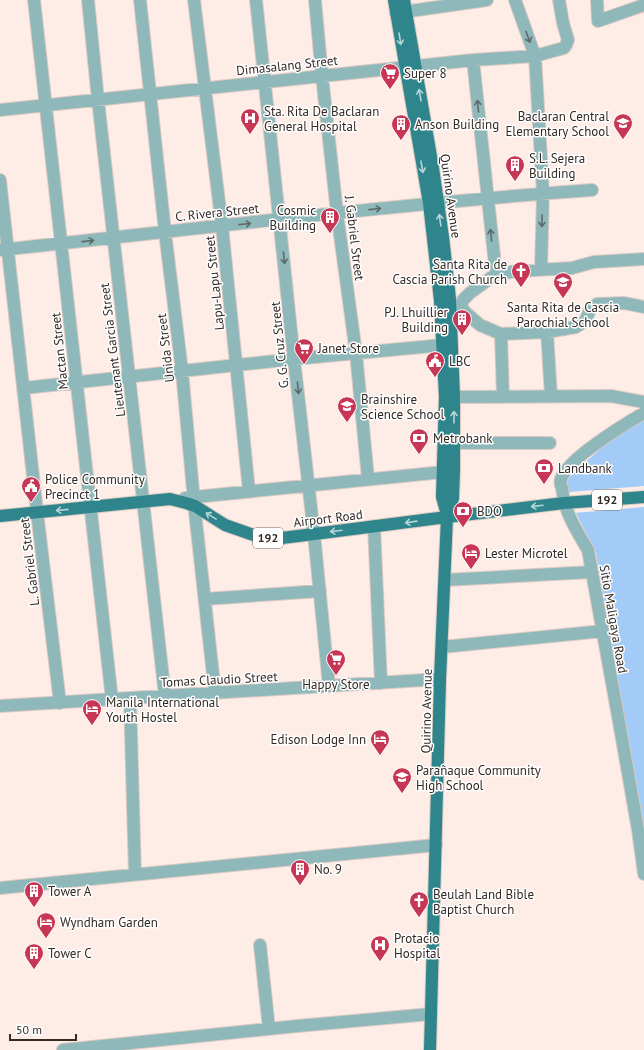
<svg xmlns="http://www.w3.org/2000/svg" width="644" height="1050" font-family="'PT Sans',sans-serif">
  <rect width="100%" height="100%" fill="#feede6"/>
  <path fill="#a2cbf8" d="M644,417v427l-48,-291 -25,-50 -6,-22 47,-43z"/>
  <path fill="#feede6" d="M644,486v21l-70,6 -4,-7 -1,-14z"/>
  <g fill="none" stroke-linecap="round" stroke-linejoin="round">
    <g stroke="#dacac3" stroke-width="14">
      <path id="minor" d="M34,0l78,700
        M88,0l10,100 67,596
        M140,0l25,232 17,139 13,141 20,181
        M194,0l28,226 27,265
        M256,0l38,359 20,175 15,152
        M315,0l7,76 15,137 19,140 12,126
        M515,0l20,56 8,137 -2,77
        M597,0l1,21 46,-16
        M396,13l91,-13
        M473,60l23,214
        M0,110l398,-42 75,-8 62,-4 25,-7 4,-1 2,-3 2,-5 -5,-17 -4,-23
        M0,180l37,332 23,191
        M0,250c197,-21 394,-46 592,-60
        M460,305l5,7 15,13 21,9 46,-2 29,-5 9,-6 5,-11 7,-6 27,-1 20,4
        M440,308l20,-3 4,-6 6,-6 26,-19 22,-3 54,-3 22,-6 50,-3
        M547,332l4,64
        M501,334l2,63
        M24,388l270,-29 149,-14
        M454,397l157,-1 33,6
        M644,413c-19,11 -77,46 -83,66 -1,3 0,7 1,9 2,23 14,42 26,62l33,183 17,97 6,44
        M454,443h96
        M185,498l258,-26
        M374,526l7,157
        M445,580l146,-8
        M205,599l115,-8
        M442,647l161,-16
        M130,698l5,177
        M0,706l440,-27
        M0,888l436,-43
        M260,945l9,84
        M63,1050l234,-24 134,-12"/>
    </g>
    <g stroke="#dacac3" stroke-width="14">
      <path id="major" d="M394,0l35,203 11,97 5,97 -3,100 5,18
        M404,0l29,168 10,69 7,62 4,98v73l-1,28 -6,19 -7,162 -10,371
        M0,516l170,-17 16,4 9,3 30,19 34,12 15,2 40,-5 133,-17 117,-14 80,-6"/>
    </g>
    <use href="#minor" stroke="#8fb8ba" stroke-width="12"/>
    <use href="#major" stroke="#2e868c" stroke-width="12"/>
  </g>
  <defs><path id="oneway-shaft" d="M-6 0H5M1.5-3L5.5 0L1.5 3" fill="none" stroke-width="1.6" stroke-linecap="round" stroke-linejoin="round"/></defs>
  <g stroke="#5d6a68">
    <use href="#oneway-shaft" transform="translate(528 37) rotate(70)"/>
    <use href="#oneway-shaft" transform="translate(478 106) rotate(-96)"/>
    <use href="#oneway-shaft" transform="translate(375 209) rotate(-6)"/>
    <use href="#oneway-shaft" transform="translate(542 221) rotate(91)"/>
    <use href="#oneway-shaft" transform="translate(245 224) rotate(-6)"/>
    <use href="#oneway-shaft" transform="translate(491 235) rotate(-96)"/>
    <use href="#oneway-shaft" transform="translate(88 241) rotate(-6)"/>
    <use href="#oneway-shaft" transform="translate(284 258) rotate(84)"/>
    <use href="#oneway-shaft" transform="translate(298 388) rotate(84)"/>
  </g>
  <g stroke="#b6d5d7">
    <use href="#oneway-shaft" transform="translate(400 39) rotate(81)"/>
    <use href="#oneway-shaft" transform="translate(420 95) rotate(-100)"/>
    <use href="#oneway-shaft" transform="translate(422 167) rotate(80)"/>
    <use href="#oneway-shaft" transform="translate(440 220) rotate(-98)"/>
    <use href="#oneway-shaft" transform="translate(454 417) rotate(-90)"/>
    <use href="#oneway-shaft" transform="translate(537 506) rotate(173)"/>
    <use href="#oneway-shaft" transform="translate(62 510) rotate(174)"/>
    <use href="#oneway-shaft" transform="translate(211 516) rotate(-149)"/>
    <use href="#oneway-shaft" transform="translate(411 522) rotate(172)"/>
    <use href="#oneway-shaft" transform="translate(336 531) rotate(173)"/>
  </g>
  <defs>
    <g id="supermarket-pin" transform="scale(1)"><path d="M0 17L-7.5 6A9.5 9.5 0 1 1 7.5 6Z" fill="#c73755" stroke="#fff"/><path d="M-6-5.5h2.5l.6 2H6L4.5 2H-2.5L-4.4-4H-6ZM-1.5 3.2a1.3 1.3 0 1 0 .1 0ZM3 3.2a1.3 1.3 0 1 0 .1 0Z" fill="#fff"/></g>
    <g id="hospital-pin" transform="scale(1)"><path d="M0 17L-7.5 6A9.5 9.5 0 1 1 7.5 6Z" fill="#c73755" stroke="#fff"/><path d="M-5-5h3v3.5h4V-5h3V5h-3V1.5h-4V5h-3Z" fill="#fff"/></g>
    <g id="school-pin" transform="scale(1)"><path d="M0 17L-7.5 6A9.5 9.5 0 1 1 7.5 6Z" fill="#c73755" stroke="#fff"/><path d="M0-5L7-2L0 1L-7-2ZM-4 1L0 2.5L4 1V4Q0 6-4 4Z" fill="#fff"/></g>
    <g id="building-pin" transform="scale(1)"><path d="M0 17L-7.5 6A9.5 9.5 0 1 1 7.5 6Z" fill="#c73755" stroke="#fff"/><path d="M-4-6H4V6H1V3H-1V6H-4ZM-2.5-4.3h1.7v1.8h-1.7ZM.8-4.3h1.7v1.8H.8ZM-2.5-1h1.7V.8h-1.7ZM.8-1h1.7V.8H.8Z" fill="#fff"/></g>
    <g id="church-pin" transform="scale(1)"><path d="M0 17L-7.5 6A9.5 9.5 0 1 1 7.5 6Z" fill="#c73755" stroke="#fff"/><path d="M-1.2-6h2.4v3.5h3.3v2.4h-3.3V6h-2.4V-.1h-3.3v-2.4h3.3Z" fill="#fff"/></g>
    <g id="civic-pin" transform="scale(1)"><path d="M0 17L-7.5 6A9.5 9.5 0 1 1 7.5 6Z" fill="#c73755" stroke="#fff"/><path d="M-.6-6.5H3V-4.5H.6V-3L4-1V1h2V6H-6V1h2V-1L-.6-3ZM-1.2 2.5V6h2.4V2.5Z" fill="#fff"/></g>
    <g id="bank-pin" transform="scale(1)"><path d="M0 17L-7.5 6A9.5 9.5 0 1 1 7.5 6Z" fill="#c73755" stroke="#fff"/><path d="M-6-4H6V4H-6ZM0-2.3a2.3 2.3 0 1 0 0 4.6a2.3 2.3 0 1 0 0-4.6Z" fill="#fff"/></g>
    <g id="hotel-pin" transform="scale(1)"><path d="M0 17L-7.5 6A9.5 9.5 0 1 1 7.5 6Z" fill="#c73755" stroke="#fff"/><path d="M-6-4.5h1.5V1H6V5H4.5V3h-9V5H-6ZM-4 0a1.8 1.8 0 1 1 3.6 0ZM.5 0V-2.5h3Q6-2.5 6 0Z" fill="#fff"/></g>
  </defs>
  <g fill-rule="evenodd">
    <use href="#supermarket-pin" x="390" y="73"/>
    <use href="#hospital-pin" x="250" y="118"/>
    <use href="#school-pin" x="623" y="123"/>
    <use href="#building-pin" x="401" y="124"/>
    <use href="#building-pin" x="515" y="165"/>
    <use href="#building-pin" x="330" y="217"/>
    <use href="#church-pin" x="521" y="271"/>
    <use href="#school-pin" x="563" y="282"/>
    <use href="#building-pin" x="462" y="319"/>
    <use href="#supermarket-pin" x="304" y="348"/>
    <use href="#civic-pin" x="435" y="361"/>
    <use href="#school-pin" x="347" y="406"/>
    <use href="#bank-pin" x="419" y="438"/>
    <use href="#bank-pin" x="544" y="468"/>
    <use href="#civic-pin" x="31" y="486"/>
    <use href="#bank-pin" x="463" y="511"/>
    <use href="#hotel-pin" x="471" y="553"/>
    <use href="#supermarket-pin" x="336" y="659"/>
    <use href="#hotel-pin" x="92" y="709"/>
    <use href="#hotel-pin" x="380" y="739"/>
    <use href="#school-pin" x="402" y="777"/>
    <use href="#building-pin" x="300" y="869"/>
    <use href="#building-pin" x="34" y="891"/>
    <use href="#church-pin" x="419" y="901"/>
    <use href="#hotel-pin" x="46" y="922"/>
    <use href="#hospital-pin" x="380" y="945"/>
    <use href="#building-pin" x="34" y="953"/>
  </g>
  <g text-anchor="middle" stroke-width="3" stroke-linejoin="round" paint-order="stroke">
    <g fill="#fff" stroke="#716a66" stroke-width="1">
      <rect x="592" y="490" width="30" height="20" rx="3"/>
      <rect x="253" y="528" width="30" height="20" rx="3"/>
    </g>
    <g font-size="12" font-weight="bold" fill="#342a25">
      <text x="607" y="504">192</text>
      <text x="268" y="542">192</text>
    </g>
    <g font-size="13" fill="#342a25" stroke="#fff">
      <text transform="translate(287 65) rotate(-6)" y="5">Dimasalang Street</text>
      <text transform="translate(451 196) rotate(82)" y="5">Quirino Avenue</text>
      <text transform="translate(217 212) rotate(-6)" y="5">C. Rivera Street</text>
      <text transform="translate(355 238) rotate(83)" y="5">J. Gabriel Street</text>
      <text transform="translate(214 283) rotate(-96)" y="5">Lapu-Lapu Street</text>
      <text transform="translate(279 345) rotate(-96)" y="5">G. G. Cruz Street</text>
      <text transform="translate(165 348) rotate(-97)" y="5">Unida Street</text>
      <text transform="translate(112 350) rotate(-97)" y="5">Lieutenant Garcia Street</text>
      <text transform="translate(59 351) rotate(-96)" y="5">Mactan Street</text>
      <text transform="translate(328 518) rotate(-7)" y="5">Airport Road</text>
      <text transform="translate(29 562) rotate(-97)" y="5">L. Gabriel Street</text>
      <text transform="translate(614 619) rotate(80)" y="5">Sitio Maligaya Road</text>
      <text transform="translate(219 679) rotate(-3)" y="5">Tomas Claudio Street</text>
      <text transform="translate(426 711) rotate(-89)" y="5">Quirino Avenue</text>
    </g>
    <g font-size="13" fill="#342a25" stroke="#fff" text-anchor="start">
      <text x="404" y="78">Super 8</text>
      <text x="264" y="116">Sta. Rita De Baclaran<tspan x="264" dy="15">General Hospital</tspan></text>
      <text x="609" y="121" text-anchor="end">Baclaran Central<tspan x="609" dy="15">Elementary School</tspan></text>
      <text x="415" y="129">Anson Building</text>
      <text x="529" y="163">S.L. Sejera<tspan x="529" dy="15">Building</tspan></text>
      <text x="316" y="215" text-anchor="end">Cosmic<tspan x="316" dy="15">Building</tspan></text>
      <text x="507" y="269" text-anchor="end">Santa Rita de<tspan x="507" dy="15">Cascia Parish Church</tspan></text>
      <text x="563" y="312" text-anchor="middle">Santa Rita de Cascia<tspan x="563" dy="15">Parochial School</tspan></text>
      <text x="448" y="317" text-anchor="end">P.J. Lhuillier<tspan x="448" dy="15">Building</tspan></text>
      <text x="318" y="353">Janet Store</text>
      <text x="449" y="366">LBC</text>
      <text x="361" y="404">Brainshire<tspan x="361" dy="15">Science School</tspan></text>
      <text x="433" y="443">Metrobank</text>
      <text x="558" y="473">Landbank</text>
      <text x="45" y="484">Police Community<tspan x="45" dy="15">Precinct 1</tspan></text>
      <text x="477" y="516">BDO</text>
      <text x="485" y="558">Lester Microtel</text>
      <text x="336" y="689" text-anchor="middle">Happy Store</text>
      <text x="106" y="707">Manila International<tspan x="106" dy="15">Youth Hostel</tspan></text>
      <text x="366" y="744" text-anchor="end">Edison Lodge Inn</text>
      <text x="416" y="775">Parañaque Community<tspan x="416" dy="15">High School</tspan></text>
      <text x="314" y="874">No. 9</text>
      <text x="48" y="896">Tower A</text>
      <text x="433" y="899">Beulah Land Bible<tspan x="433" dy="15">Baptist Church</tspan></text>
      <text x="60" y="927">Wyndham Garden</text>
      <text x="394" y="943">Protacio<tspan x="394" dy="15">Hospital</tspan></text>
      <text x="48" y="958">Tower C</text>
    </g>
  </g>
  <path d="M10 1034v6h66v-6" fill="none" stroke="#342a25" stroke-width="2"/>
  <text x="16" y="1034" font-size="12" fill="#342a25" stroke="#ffffff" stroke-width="3" paint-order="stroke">50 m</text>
</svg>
